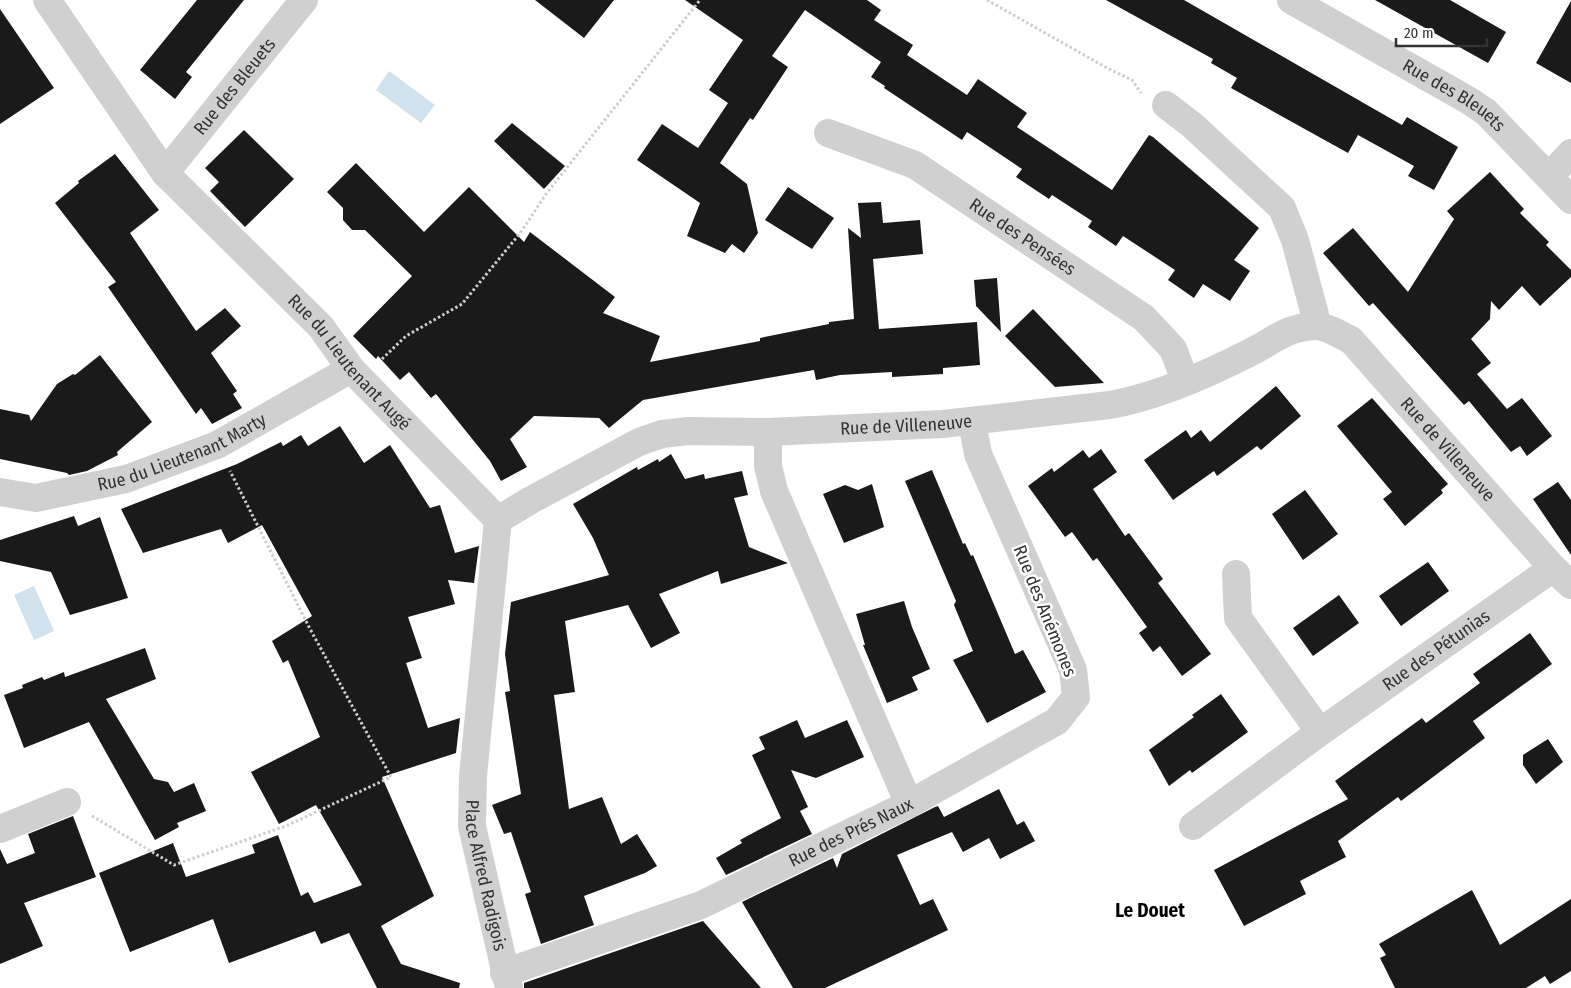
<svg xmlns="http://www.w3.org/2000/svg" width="1571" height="988" font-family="'Fira Sans Condensed',sans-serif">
  <rect width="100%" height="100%" fill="#fff"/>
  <path fill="#cfe2ee" d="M389,71l46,34 -14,18 -45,-33z
    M34,586l20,45 -20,9 -20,-45z"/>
  <path fill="#1a1a1a" d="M197,0h47l-58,72 6,5 -17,22 -35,-29z
    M535,0h79l-30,38z
    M685,0h182l14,10 -7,10 39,25 -6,10 60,40 11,-16 49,34 -10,14 95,63 37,-55 4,2 106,91 -25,32 16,11 -20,30 -27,-17 -9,14 -26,-18 7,-10 -52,-34 -7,10 -28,-19 4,-6 -40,-26 -3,4 -33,-22 6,-8 -55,-37 -5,8 -78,-52 1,-2 -14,-9 10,-15 -76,-52 -33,46 16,11 -35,53 -3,-2 -30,45 27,21 11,49 -14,20 -12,-9 -7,9 -38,-17 13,-33 -63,-43 25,-36 36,24 30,-45 -19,-13 34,-50z
    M1106,0h78l218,125 5,-8 51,30 -24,43 -26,-14 6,-10 -56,-31 -10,18 -117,-65 6,-10 -26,-15 2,-4z
    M1375,0h75l56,32 -18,31z
    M1571,1v82l-35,-20z
    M0,9l54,79 -54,36z
    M512,123l53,43 -21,23 -50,-48z
    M244,130l50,49 -49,48 -35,-36 9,-9 -14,-14z
    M115,154l44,56 -29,23 66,98 29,-23 16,18 -30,27 26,38 -4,3 9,14 -30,16 -11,-16 -5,6 -88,-127 8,-5 -61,-79 24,-20 -1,-2z
    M356,163l68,69 45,-45 55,55 6,-10 85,65 -12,16 57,23 -10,26 110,-21v-3l69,-14v-2l25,-3 -6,-91 13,10 -3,-35 23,-1 2,21 37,-3 3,34 -50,5 6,70 98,-7 3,43 -37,3v6l-51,3v-5l-52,3 -24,5 -2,-10 -171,30 -34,28 -10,-10 -65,-2 -24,23 17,28 -26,14 -11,-20 -54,-67 -5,4 -22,-26 -9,8 -22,-24 -2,3 -23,-23 59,-60 -47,-46h-13l-9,-10v-12l-16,-16z
    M1490,172l34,37 -4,4 29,29 -3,3 25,25v7l-31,29 -18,-20 -23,24 -8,-9 -1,18 -19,20 20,24 -14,11 30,35 15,-11 30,38 -25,20 -7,-10 -9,6 -42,-51 -5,4 -91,-102 -4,3 -46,-53 30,-25 55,64 46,-73 -7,-8z
    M788,187l46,31 -22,31 -47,-29z
    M997,278l4,54 -25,-26 -2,-26z
    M1033,309l71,74 -49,4 -50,-51z
    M100,355l52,67 -35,30 1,3 -31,16 -18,4 -2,-2 -67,-14v-50l29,6 2,6 26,-37 16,-10 2,1z
    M1276,386l25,30 -40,34 -4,-4 -40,30 -3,-5 -41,29 -29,-40 42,-30 5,8 10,-8 9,12z
    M1372,398l76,86 -7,6 2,3 -38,33 -22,-27 9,-7 -55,-66z
    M340,426l24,37 26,-18 40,63 10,-3 15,48 24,-7 -5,37 -26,-3 7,24 -47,13 14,41 -16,5 22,65 32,-10 -4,35 -74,24 52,119 -53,30 20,38 59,19 -1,5h-82l-28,-55 -28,11 -6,-13 -86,32 -16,-44 -83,33 -31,-79 74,-30 13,34 69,-24 -3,-8 26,-10 23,61 7,-4 6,11 48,-18 -46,-80 -37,19 -28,-52 69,-35 -32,-77 -5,3 -11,-22 40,-25 -50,-91 -34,18 -7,-14 -78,24 -22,-44 116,-45 44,-22 2,4 18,-11 7,11z
    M1101,449l16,23 -24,17 32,47 4,-3 34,46 -5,4 53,71 -29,22 -22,-30 -7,6 -14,-19 8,-6 -50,-69 -4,3 -21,-29 -7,5 -37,-51 24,-18 2,4 29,-22 6,8z
    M671,454l14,25 19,-5 1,5 37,-8 6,24 -14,3 15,49 39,16 -67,21 -3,-13 -59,23 21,39 -29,15 -23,-43 -63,16 10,71 -21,3 15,114 33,-12 19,47 16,-10 20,32 -12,7 -61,23 10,29 -53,19 -16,-50 6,-2 -20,-60 -7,2 -12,-29 29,-11 -16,-102 5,-1 -5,-37 6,-52 98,-27 -16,-37 -20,-34 64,-37 1,3 20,-11 1,3z
    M932,470l31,74 2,-1 6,13 2,-1 42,99 8,-4 23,42 -59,31 -34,-63 20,-9 -19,-46 2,-4 -51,-120z
    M1558,482l13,18v55l-38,-56z
    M872,484l12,43 -40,16 -21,-49 22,-9 13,5z
    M1305,490l33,44 -35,26 -31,-46z
    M74,516l4,10 22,-9 28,81 -58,17 -19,-43 -51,-11v-21z
    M1428,562l21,29 -48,35 -22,-30z
    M1339,595l20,28 -46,33 -20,-28z
    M904,601l8,26 18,42 -18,8 6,13 -31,13 -24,-58h2l-9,-31z
    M1530,633l22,31 -79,57 12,17 -84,63 -3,-4 -60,44 8,16 -46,24 6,13 -62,32 -30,-56 134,-71 -13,-18 87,-63 4,5 54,-40 -7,-9z
    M145,648l11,31 -50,20 48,80 14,3 6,10 20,-9 12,28 -29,12 2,4 -24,13 -66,-118 -65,26 -20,-53 19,-7 -1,-3 20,-8 2,3 20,-8 1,5z
    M1221,694l27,38 -56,41 -2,-3 -21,16 -20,-36 45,-33 -2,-2z
    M797,720l8,18 42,-18 17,37 -48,21 -25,-8 17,37 -8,4 12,23 -86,41 -10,-17 26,-15 -2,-3 41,-22 -29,-63 13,-6 -6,-12z
    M1548,739l15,23 -27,22 -13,-19v-10z
    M999,789l18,36 7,-4 11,20 -35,18 -11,-21 -26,14 -11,-20 -55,23 23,50 13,-6 15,31 -123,58h-32l-51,-86 91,-44 4,10 5,-14 93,-47 3,-1 6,11z
    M73,816l23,61 -72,26 19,43 -43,18v-115l7,15 28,-11 -7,-19z
    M1472,890l28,55 71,-46v72l-21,13 -5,-8 -19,12h-131l-15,-30 6,-3 -7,-11z
    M703,921l58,67h-237v-5z"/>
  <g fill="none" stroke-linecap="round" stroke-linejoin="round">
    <path stroke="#cdcdcd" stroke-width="3" stroke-dasharray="2.5 2.5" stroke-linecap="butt" d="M987,0l120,68 25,12 9,13
      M382,359l24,-23 56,-32 59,-72 25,-38 154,-194
      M92,816l82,49 112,-39 105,-49 -82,-150 -79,-156"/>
    <g stroke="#d0d0d0" stroke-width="28">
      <path id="s1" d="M47,0l118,173 156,154 30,42 147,151 -25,256 -1,50 37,162"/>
      <path id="s2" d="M1291,0l177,100 18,12 85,88"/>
      <path d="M1166,105l26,20 90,83 13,32 23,86"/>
      <path id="s3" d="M828,133l87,32 229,153 29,31 12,31"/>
      <path id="s4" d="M165,173l139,-173"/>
      <path d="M1549,177l22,-24"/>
      <path d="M768,432v34l6,25 135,313"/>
      <path id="s5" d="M0,492l36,6 90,-19 91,-34 134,-76"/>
      <path id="s6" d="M498,520l33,-20 108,-58 23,-8 26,-3 80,1 175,-8 167,-19c45,-8 98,-31 139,-52 27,-13 34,-25 67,-27 10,0 26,10 35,14l202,228 18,17"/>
      <path d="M1236,574l2,44 82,114"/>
      <path id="s7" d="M1193,826l127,-94 233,-164"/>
      <path d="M0,829l67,-27"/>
      <path id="s8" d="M504,973l197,-68 208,-101 148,-83 19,-24 -3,-27 -95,-216 -6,-32"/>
    </g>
  </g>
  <g text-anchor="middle" stroke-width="5" stroke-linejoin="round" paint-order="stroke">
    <g font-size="18" fill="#333" stroke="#fff">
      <text dy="6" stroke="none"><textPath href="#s4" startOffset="111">Rue des Bleuets</textPath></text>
      <text dy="6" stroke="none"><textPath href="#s2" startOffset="189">Rue des Bleuets</textPath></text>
      <text dy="6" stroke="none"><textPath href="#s3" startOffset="222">Rue des Pensées</textPath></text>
      <text dy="6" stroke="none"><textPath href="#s1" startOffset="474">Rue du Lieutenant Augé</textPath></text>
      <text dy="6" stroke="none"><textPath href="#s6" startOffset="430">Rue de Villeneuve</textPath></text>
      <text dy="6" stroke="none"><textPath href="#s6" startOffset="1041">Rue de Villeneuve</textPath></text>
      <text dy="6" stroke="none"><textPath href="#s5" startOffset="190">Rue du Lieutenant Marty</textPath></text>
      <text transform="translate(1045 611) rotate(68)" y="6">Rue des Anémones</text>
      <text dy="6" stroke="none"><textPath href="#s7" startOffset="300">Rue des Pétunias</textPath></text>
      <text dy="6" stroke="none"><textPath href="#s8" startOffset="375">Rue des Prés Naux</textPath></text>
      <text dy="6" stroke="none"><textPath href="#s1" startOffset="1049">Place Alfred Radigois</textPath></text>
    </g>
    <g font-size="19" font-weight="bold" fill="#000" stroke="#fff">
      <text x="1150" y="917">Le Douet</text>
    </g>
  </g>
  <path d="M1396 38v8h91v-8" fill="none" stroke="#333333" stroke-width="2.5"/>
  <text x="1404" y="38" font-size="15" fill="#333333" stroke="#ffffff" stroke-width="4" paint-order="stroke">20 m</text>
</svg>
